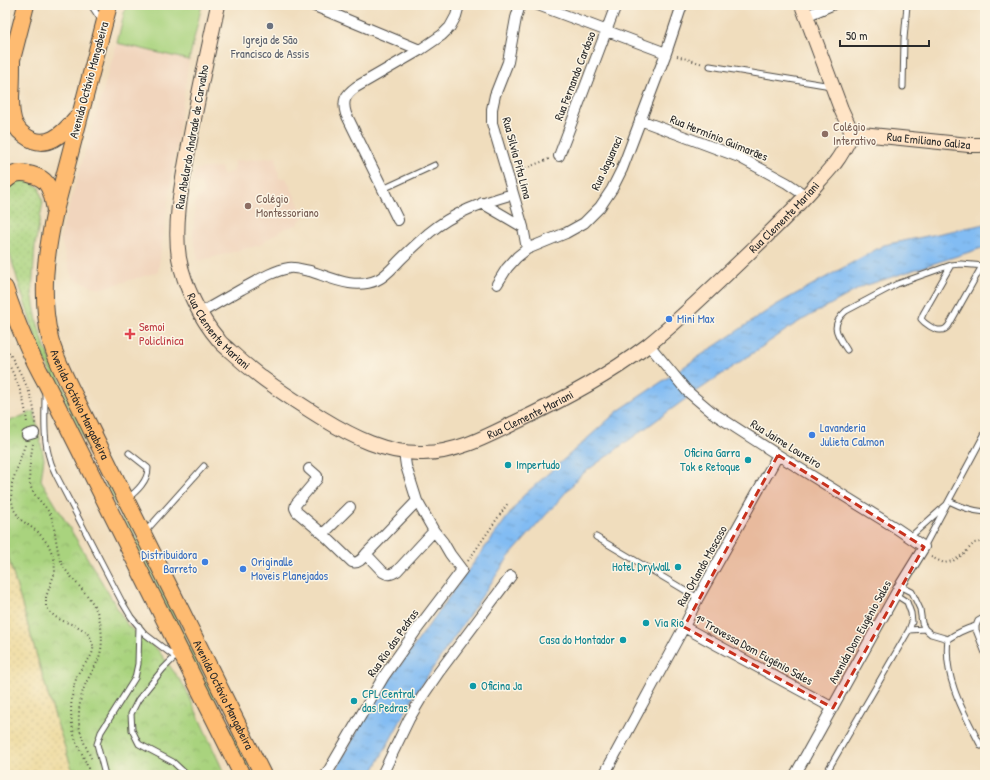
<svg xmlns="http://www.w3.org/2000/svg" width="990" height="780" font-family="'Patrick Hand',sans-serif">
  <defs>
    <pattern id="grass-dots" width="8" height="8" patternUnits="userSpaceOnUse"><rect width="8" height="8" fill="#a9d37e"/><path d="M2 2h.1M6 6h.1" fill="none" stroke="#92b56d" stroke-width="1.8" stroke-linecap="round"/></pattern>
    <pattern id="sand-dots" width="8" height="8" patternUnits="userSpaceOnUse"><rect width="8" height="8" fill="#eeda9e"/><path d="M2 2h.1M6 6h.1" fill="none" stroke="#cb8" stroke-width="1.8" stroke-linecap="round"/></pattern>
    <pattern id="park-crowns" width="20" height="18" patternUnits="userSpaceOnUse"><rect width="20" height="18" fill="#a9d37e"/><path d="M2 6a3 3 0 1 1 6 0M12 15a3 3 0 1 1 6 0" fill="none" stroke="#92b56d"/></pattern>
    <pattern id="water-ripples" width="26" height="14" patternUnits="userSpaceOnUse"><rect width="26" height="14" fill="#82bcf3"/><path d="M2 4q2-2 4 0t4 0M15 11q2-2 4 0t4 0" fill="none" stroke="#6b99c5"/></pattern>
  </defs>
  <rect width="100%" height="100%" fill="#fcf5e5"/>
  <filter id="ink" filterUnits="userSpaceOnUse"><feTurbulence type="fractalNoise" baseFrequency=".025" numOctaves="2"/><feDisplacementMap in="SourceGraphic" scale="8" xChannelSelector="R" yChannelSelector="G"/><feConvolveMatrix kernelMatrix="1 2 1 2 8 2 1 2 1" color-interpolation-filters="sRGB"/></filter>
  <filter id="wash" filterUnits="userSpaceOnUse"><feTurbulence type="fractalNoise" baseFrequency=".012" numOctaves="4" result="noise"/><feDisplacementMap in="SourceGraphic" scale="16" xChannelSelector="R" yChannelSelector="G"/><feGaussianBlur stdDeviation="0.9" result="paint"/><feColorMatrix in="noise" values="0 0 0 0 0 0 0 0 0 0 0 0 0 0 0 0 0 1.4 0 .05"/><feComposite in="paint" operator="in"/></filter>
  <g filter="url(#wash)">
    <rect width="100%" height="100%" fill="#f0ddbd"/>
    <path fill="#f1d5bd" d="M117,43l72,17 -31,212 -59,17 -27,-11 -12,-40z
      M276,157l3,21h7l18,37 -7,10 -14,4 -23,16 -62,16 -5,-26 3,-38 8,-3 -3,-11h-9l3,-14 26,-2 2,8 11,-4 1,-10z"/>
    <path fill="url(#grass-dots)" stroke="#6a7f54" d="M27,180l12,7 4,15 -8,44 -3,46 5,29 8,27 183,377 25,50h-6l-207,-425 -17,-52 -16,-53 -2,-12v-42l10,-10z"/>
    <path fill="url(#sand-dots)" stroke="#8c8264" d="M5,546l44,152 25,77h-69z"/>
    <path fill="url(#park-crowns)" stroke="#6a7f54" d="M34,411l10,47 -3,22 87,146 30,24 27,37 40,88h-151l-25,-77 -44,-152v-123z"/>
    <path fill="#a9d37e" stroke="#6a7f54" d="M126,5h76l-13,55 -72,-17z"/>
    <path fill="url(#water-ripples)" stroke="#56748f" d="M985,224v23l-121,39 -69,38 -115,79 -99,72 -73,83 -94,138 -43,79h-38l41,-73 93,-130 56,-76 95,-85 158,-106 108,-60z"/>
  </g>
  <g filter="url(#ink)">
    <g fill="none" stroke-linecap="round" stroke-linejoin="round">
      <g stroke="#494641" stroke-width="7">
        <path id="lane" d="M91,5l10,15
          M710,66l121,20
          M903,87l1,-48 3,-34
          M383,189l52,-24
          M951,265l-28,49 -2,5c3,4 14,12 20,11 3,0 6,-2 8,-5l33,-59
          M847,350c-10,-16 -18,-24 -1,-39l51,-27 54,-19 10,-1 24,2
          M45,394c0,23 -2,45 5,66 1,5 4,10 6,15l66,127 9,15 14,17 34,26
          M127,499c10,-8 21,-18 21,-31l-19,-15
          M949,501c12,6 23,10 36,11
          M145,532l59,-66
          M596,537l102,61
          M910,537l36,-32
          M924,547l61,-114
          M900,586l12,6 8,17 2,14 3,6 6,5 17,5c9,-6 17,-10 28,-13v4l9,23
          M976,626l2,-5 7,-4
          M909,630l16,-1
          M948,639c-5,39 16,74 33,107
          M175,657l-12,12 -25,31 -7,14 1,16 7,14 34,18 14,13
          M105,775l-8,-31 4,-12 34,-54 3,-14 1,-38
          M825,775l84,-145 3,-8 -1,-9 -4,-11 -11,-7"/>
      </g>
      <g stroke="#494641" stroke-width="12">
        <path id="street" d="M312,5l108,45
          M520,5l-4,13 -8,44 -13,33 -3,14v14l31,104 4,22
          M538,5l128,48
          M806,16l26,-11
          M640,120l99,37 48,26 19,13
          M559,156l57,-151
          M482,203l41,24
          M398,220l-52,-106c-4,-13 -1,-19 10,-27l64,-37 22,-15 8,-8 6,-11 3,-11
          M497,284l10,-16 10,-11 10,-8 39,-16 18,-10 16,-16 12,-18 10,-20 44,-116 16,-48
          M200,313c14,-8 28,-16 42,-24 15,-8 30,-18 47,-21 7,-1 14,2 21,3 22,7 44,19 67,9 9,-4 16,-13 23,-20 9,-9 19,-18 29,-27 25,-21 53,-30 84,-39
          M649,345l38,46 26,22 65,42 118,73 28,19 -24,39 -105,189
          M27,435l7,-2
          M309,469l8,7v3l-21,25 -1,4 2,4 26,22 29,28c6,2 10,-3 14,-8l17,18c6,4 9,2 14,-1l37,-40
          M323,534l27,-27
          M366,554l51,-53
          M684,627l149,81
          M326,775l58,-99 31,-44 47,-62 -12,-16 -7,-12 -9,-11 -17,-30 -11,-35 -2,-14
          M382,775l27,-56 13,-22 17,-25 72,-96
          M604,775l80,-148 14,-29 80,-143"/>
      </g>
      <g stroke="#494641" stroke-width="16">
        <g id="secondary">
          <path id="s1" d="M218,5c-11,50 -22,100 -31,151 -6,33 -13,68 -8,102 5,27 21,60 39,81 3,5 8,8 12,12 14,13 29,25 45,36 15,11 31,21 47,31 31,19 64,36 101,35 32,0 63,-16 91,-30 47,-22 92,-46 133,-77 9,-7 18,-15 26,-22 27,-24 53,-49 79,-74 24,-23 47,-45 68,-70 5,-5 10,-11 15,-17 7,-9 12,-19 17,-30"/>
          <path d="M802,5l39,104 11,24"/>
          <path id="s2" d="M852,133l117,12h11l5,-1"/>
        </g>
      </g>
      <g stroke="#494641" stroke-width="18">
        <g id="primary">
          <path id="s3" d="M109,5l-54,206c-9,42 -15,84 -5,127 6,24 22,52 33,75l180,362"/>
          <path d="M12,62c0,11 0,22 -1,34 0,6 0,12 1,18 1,8 5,16 12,21 22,17 39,-1 53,-18"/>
          <path d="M9,71l17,-66"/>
          <path d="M5,181c3,-2 6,-5 10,-7 8,-3 26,2 31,9 6,7 7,18 9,27"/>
          <path d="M5,288c11,33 24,65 41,95l196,392"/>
        </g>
      </g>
      <path stroke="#494641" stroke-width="2" stroke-dasharray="1 3" stroke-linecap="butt" d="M677,56l26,8
        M518,171l31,-12
        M5,345c13,25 31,50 30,79
        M5,357c11,21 21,43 22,68
        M33,444c-2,12 -5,27 -3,39 2,14 16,21 21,33 6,17 4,37 14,53 11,16 29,29 34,49 3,10 4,26 1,36 -2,9 -8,17 -12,25 -7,12 -10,30 -9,44 1,13 8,26 13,37
        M25,445l-13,38 -1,15 3,12 7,10 17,12 10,12 6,14 1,14 -9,25v9c3,5 7,10 13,13 11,6 23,6 31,18 9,17 -3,22 -11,35 -2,4 -4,10 -5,14 -4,17 -4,35 1,52 5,13 12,24 15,37
        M931,557l13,6 9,-2 11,-7 10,-11 11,-2
        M468,561l40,-58"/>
      <use href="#lane" stroke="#fff" stroke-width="5"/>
      <use href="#street" stroke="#fff" stroke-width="10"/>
      <use href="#secondary" stroke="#ffe4c6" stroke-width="14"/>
      <use href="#primary" stroke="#febb71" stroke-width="16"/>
    </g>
  </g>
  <path fill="#c8321e" fill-opacity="0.2" stroke="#c8321e" stroke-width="3" stroke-dasharray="8 5" stroke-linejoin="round" d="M778,455l146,92 -91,161 -149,-81z"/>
  <circle fill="#6b7280" stroke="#fcf5e5" stroke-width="1.5" cx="270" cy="26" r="4"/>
  <g fill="#8d6e63" stroke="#fcf5e5" stroke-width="1.5">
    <circle cx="825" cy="134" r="4"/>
    <circle cx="248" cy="206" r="4"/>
  </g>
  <g fill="#3f7fe0" stroke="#fcf5e5" stroke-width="1.5">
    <circle cx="669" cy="319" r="4"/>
    <circle cx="812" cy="435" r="4"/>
    <circle cx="205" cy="562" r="4"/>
    <circle cx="243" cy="569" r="4"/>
  </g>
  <path fill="#e0444e" stroke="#fcf5e5" stroke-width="1.5" d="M128 328h4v4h4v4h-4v4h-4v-4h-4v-4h4z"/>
  <g fill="#0f9aa8" stroke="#fcf5e5" stroke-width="1.5">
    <circle cx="748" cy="460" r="4"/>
    <circle cx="508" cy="465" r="4"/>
    <circle cx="678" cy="567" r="4"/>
    <circle cx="646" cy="623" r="4"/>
    <circle cx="623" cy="640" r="4"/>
    <circle cx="473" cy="686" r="4"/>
    <circle cx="354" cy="701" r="4"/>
  </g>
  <g text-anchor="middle" stroke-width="3" stroke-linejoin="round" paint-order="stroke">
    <g font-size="12" fill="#5b616d" stroke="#fcf5e5">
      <text x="270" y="44">Igreja de São<tspan x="270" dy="14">Francisco de Assis</tspan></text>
    </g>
    <g font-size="12" fill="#2b2b2b" stroke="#fcf5e5">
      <text transform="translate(575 76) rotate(-69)" y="4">Rua Fernando Cardoso</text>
      <text transform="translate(89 80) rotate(-75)" y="4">Avenida Octávio Mangabeira</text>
      <text transform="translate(192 137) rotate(-80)" y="4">Rua Abelardo Andrade de Carvalho</text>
      <text transform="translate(719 138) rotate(22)" y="4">Rua Hermínio Guimarães</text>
      <text dy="4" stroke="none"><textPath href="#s2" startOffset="77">Rua Emiliano Galiza</textPath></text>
      <text transform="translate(517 158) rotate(75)" y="4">Rua Silvia Pita Lima</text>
      <text transform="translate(607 163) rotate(-65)" y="4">Rua Jaguaraci</text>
      <text dy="4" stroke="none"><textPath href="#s1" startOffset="1026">Rua Clemente Mariani</textPath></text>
      <text dy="4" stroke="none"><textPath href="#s1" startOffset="342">Rua Clemente Mariani</textPath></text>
      <text dy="4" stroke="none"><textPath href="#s3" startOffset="414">Avenida Octávio Mangabeira</textPath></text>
      <text dy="4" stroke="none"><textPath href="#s1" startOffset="702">Rua Clemente Mariani</textPath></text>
      <text transform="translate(786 444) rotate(32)" y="4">Rua Jaime Loureiro</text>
      <text transform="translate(702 566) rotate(-61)" y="4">Rua Orlando Moscoso</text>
      <text transform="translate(860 632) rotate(-61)" y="4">Avenida Dom Eugênio Sales</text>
      <text transform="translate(393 643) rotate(-55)" y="4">Rua Rio das Pedras</text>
      <text transform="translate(754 650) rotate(29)" y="4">1ª Travessa Dom Eugênio Sales</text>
      <text dy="4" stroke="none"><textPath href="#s3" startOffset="738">Avenida Octávio Mangabeira</textPath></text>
    </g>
    <g font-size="12" fill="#785e54" stroke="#fcf5e5" text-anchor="start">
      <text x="833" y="131">Colégio<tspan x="833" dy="14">Interativo</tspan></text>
      <text x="256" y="203">Colégio<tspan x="256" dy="14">Montessoriano</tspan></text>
    </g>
    <g font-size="12" fill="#366cbe" stroke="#fcf5e5" text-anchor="start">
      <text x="677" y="323">Mini Max</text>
      <text x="820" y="432">Lavanderia<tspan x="820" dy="14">Julieta Calmon</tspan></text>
      <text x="197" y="559" text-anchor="end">Distribuidora<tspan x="197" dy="14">Barreto</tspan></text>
      <text x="251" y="566">Originalle<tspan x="251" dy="14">Moveis Planejados</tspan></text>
    </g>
    <g font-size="12" fill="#be3a42" stroke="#fcf5e5" text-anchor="start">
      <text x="139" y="331">Semoi<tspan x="139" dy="14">Policlínica</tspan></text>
    </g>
    <g font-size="12" fill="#0d838f" stroke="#fcf5e5" text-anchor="start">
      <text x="740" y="457" text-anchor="end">Oficina Garra<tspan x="740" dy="14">Tok e Retoque</tspan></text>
      <text x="516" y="469">Impertudo</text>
      <text x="670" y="571" text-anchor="end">Hotel DryWall</text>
      <text x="654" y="627">Via Rio</text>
      <text x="615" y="644" text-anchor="end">Casa do Montador</text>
      <text x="481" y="690">Oficina Ja</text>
      <text x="362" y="698">CPL Central<tspan x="362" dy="14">das Pedras</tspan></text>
    </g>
  </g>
  <rect width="990" height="780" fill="none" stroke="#fcf5e5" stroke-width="20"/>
  <path d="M840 40v6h89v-6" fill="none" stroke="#2b2b2b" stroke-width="2"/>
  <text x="846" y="40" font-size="12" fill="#2b2b2b" stroke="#fcf5e5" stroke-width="3" paint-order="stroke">50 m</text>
</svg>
